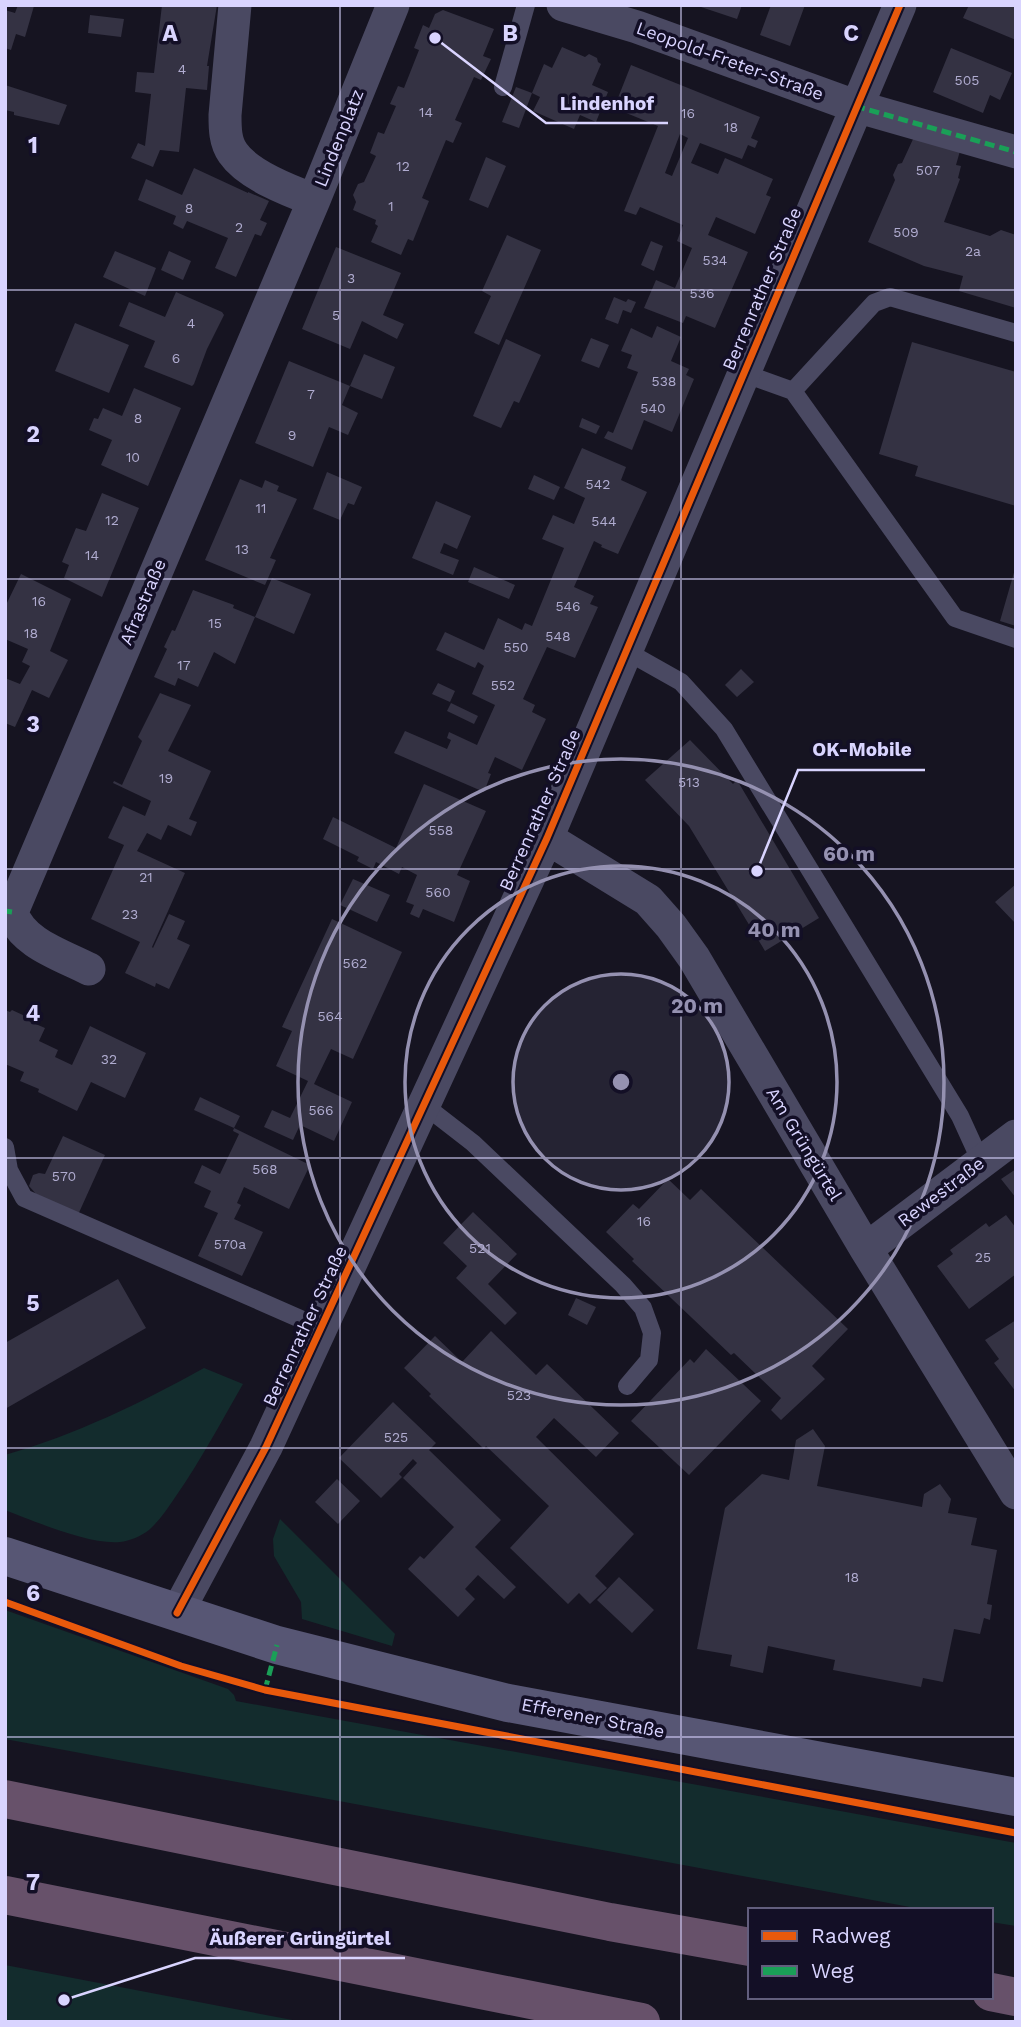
<svg xmlns="http://www.w3.org/2000/svg" width="1021" height="2027" font-family="'Work Sans',sans-serif">
  <rect width="100%" height="100%" fill="#161421"/>
  <path fill="#132c2d" d="M204,1368l39,16c-22,38 -42,76 -67,112 -8,12 -16,24 -27,34 -8,6 -19,11 -29,12 -31,3 -86,-21 -115,-32v-55c70,-20 136,-52 199,-87z
    M280,1519l115,115 -3,12 -90,-27 -1,-17 -27,-46 -1,-17z
    M5,1610l223,79 6,6 2,6 780,142v83l-25,-4v-12h-65l-921,-171z
    M5,1965l298,57h-298z"/>
  <path fill="#343243" fill-rule="evenodd" d="M18,5l16,1 -9,31 -9,-3 -5,16 -6,-2v-38l10,3z
    M162,5h55l-10,61h2l-2,24 -21,-2 -7,64 -19,-2 -7,17 -22,-9 7,-15 7,3 6,-52 -16,-2 2,-20 17,1z
    M695,5h47l-5,14z
    M771,5h34l-15,41 -30,-11z
    M969,5h47v35l-53,-22z
    M443,10l51,19 -11,27 8,3 -10,21 -7,-3 -19,43 7,3 -9,20 -7,-3 -24,58 7,3 -16,40 -5,-2 -7,16 -30,-13 7,-16 -3,-2 1,-4 -23,-10 3,-8 -3,-7 5,-11 6,-2 12,-26 -6,-3 8,-21 6,2 12,-28 -6,-2 8,-18 6,2 15,-38 -5,-2 9,-23 6,3 6,-14z
    M90,15l34,4 -3,18 -33,-4z
    M562,47l23,10 4,-3 8,4 1,4 3,2 -9,21 16,7 -12,30 -16,-7 -6,14 -41,-18 7,-14 -8,-4 -13,35 -17,-6 14,-35 16,6 12,-29 8,4z
    M951,48l61,25 -12,27 -10,-5 -7,18 -50,-21z
    M631,65l129,52 -9,21 7,3 -3,7 -7,-3 -6,14 -42,-16 -9,20 27,11 7,-16 48,21 -7,16 5,2 -16,37 -39,-17 -8,18 40,17 -33,76 -29,-12 -3,7 -39,-15 12,-28 19,8 17,-40 -15,-7 6,-16 -43,-18 -4,8 -12,-4 34,-85 -44,-18zM680,134l8,4 -16,38 -7,-3z
    M5,85l62,20 -8,20 -45,-10v-3l-9,-2z
    M914,137l46,14 -4,14 5,1 -3,12 2,1 -16,43 46,14 11,-6 15,5v73l-57,-17 4,-15 -39,-10 -56,-24 27,-62 -2,-5 5,-11 4,-1z
    M486,157l20,9 -18,42 -19,-8z
    M194,168l54,25v-1l21,9 -9,19 7,3 -6,13 -6,-2 -19,43 -21,-9 13,-30 -41,-17 -4,8 -10,-5 3,-8 -38,-16 8,-21 36,16z
    M507,235l34,15 -42,95 -25,-12 17,-37 -9,-5z
    M651,241l12,5 -9,25 -13,-6z
    M336,247l65,26 -18,42 21,9 -7,15 -35,-18 -12,28 -48,-20z
    M115,251l41,17 -11,28 -42,-19z
    M169,251l22,10 -8,19 -22,-10z
    M176,292l46,20 2,3 -17,34 -13,35 -2,2 -48,-19 11,-26 -36,-15 10,-24 36,15z
    M614,297l12,5 2,-3 8,3 -5,11 -8,-3 -5,14 -13,-5z
    M75,323l54,22 -20,48 -54,-22z
    M657,326l24,11 -10,24 18,8 -3,6 8,4 -22,53 -28,-12 -12,30 -28,-12 4,-7 5,2 25,-61 -11,-4 5,-13 -11,-4 10,-23 21,10z
    M591,338l18,7 -10,23 -18,-7z
    M506,339l35,16 -22,48 -5,-2 -13,27 -28,-12z
    M912,342l104,30v134l-101,-30 3,-10 -39,-12z
    M364,354l31,13 -13,32 -32,-13 -8,19 16,8 -10,22 -19,-8 -16,40 -58,-24 34,-82 61,25z
    M134,388l47,20 -33,78 -47,-21 11,-25 -23,-10 5,-12 4,1 5,-11 19,8z
    M582,418l18,8 -4,8 -17,-7z
    M582,448l44,19 -5,13 26,12 -29,62 -17,-7 1,-2 -8,-4 -20,46 20,9 -4,8 8,3 -23,51 -28,-11 -24,52 12,6 -3,7 14,7 -24,51 -27,-13 -7,16 3,1 -7,18 -90,-39 11,-22 42,18 4,-9 -4,-2 2,-6 28,13 18,-40 -23,-11 12,-28 -6,-4 -3,6 -39,-18 9,-18 39,18 14,-32 24,12 3,-7 7,3 32,-78 -22,-9 11,-24 21,9 11,-26 -21,-10z
    M327,472l35,15 -8,18 -6,-2 -8,17 -27,-11z
    M534,475l26,12 -6,13 -26,-11z
    M240,479l22,9 3,-8 14,6 -2,5 20,8 -27,59 6,2 -11,25 -60,-25z
    M102,493l37,15 -37,89 -38,-19 5,-13 -7,-3 14,-34 10,3z
    M436,501l35,15 -14,33 -13,-6 -4,10 19,7 -6,15 -41,-17z
    M474,567l41,18 -6,14 -41,-17z
    M1015,569h1v57l-16,-5z
    M21,574l50,25 -21,52 18,9 -19,38 -17,-8 -17,37 -10,-4v-45l15,6 10,-18 -8,-4 6,-13 -23,-10v-32z
    M272,578l39,16 -17,40 -39,-17z
    M193,590l41,15 -1,3 22,9 -20,47 -21,-12 -16,35 -20,-9 -3,8 -21,-9 13,-28 -3,-2 8,-17 3,1z
    M741,669l13,13 -17,15 -12,-12z
    M438,683l17,8 -5,11 -18,-8z
    M160,693l31,12 -23,46 43,20 -22,48 8,3 -6,14 -23,-11 -7,15 -14,-7 -10,18 48,22 -33,74 1,1 16,-34 16,7 -8,18 13,6 -21,44 -13,-6 -1,4 -30,-14 15,-31 -49,-23 33,-74 -16,-7 15,-32 22,10 6,-15 -38,-18 1,-2 8,4 20,-44 -4,-4z
    M451,703l27,13 -4,8 -27,-13z
    M690,740l43,44 4,-4 82,138 -54,33 -76,-125 -44,-46z
    M424,784l62,27 -29,64 13,6 -16,41 -31,-13 -4,9 -9,-4 4,-9 -8,-3 11,-27 -15,-8 -3,7 -23,-12 -3,7 -16,-8 2,-4 -36,-18 10,-22 63,31z
    M353,879l37,16 -13,27 -37,-17z
    M1016,884v40l-21,-22z
    M332,919l70,33 -49,107 -22,-10 -17,35 38,18 -18,39 -34,-16 -7,15 -29,-13 8,-17 18,8 18,-37 -32,-15 16,-35 -10,-4z
    M5,1010l5,2 2,-2 13,6 -1,3 21,9 -6,13 19,9 -3,7 17,8 18,-39 56,27 -21,45 -34,-16 -14,29 -39,-19 1,-3 -19,-8 4,-9 -19,-8z
    M200,1097l40,19 -6,12 -40,-18z
    M234,1128l76,37 -21,44 -45,-22 -7,16 4,2 -7,14 29,13 -21,44 -44,-20 20,-43 -14,-6 7,-16 -17,-8 8,-18 18,9 19,-40 -6,-3z
    M63,1136l42,19 -28,62 -41,-23 -7,-8 4,-11 6,-2 6,1z
    M1016,1169v29l-15,-19z
    M668,1179l22,21 11,-11 147,140 -36,37 13,13 -44,41 -10,-10 10,-12 -47,-45 -3,2 -99,-94 2,-2 -28,-27 27,-28 6,5z
    M473,1212l44,42 -29,30 29,29 -12,12 -49,-47 11,-12 -24,-23z
    M1006,1215l10,13v46l-47,35 -32,-43 16,-12 -3,-4 36,-27 3,4z
    M118,1279l28,49 -141,81v-66z
    M576,1298l20,9 -9,18 -19,-10z
    M1016,1320v72l-22,-29 5,-4 -14,-19z
    M491,1331l45,44 11,-11 72,69 -23,24 -42,-39 -18,19 98,97 -39,42 12,12 -17,16 -11,-11 -11,11 -58,-56 39,-42 -63,-60 -2,3 -55,-53 2,-2 -27,-26 31,-32 27,26z
    M706,1349l55,52 -72,74 -58,-54 59,-62 4,4z
    M393,1402l43,41 -7,7 72,70 -26,27 41,40 -12,12 -26,-24 -13,14 10,10 -17,18 -50,-48 12,-13 4,3 30,-32 -51,-49 14,-15 -4,-4 -14,15 3,3 -21,21 -42,-40z
    M813,1429l12,17 -8,40 105,21 2,-13 16,-10 11,15 -3,14 29,5 -6,27 26,5 -10,54 5,1 -2,15 -6,-2 -4,16 -26,-5 -11,53 -20,-4 -2,9 -88,-17 2,-10 -67,-14 -5,27 -33,-7 2,-11 -35,-6 28,-141 37,-34 27,6 7,-40z
    M337,1479l23,22 -22,23 -23,-22z
    M619,1577l35,33 -22,23 -35,-33z"/>
  <g fill="none" stroke-linecap="round" stroke-linejoin="round">
    <path stroke="#4a4962" stroke-width="18" d="M503,87l23,-82
      M743,373l50,18 162,227 61,21
      M793,391l81,-88 16,-6 126,36
      M626,651l55,31 43,47 236,387 21,46
      M424,1105l49,38 150,142 20,23 9,25 -3,27 -22,26
      M5,1147l4,23 15,28 297,130"/>
    <path stroke="#4a4962" stroke-width="33" d="M235,5l-10,110c0,13 0,27 8,38 15,22 57,38 81,47
      M563,5l74,22 218,79 161,46
      M547,838l101,62 23,26 23,32 172,291 150,244
      M89,969c-27,-14 -68,-26 -77,-57l302,-712 79,-195
      M866,1249l150,-113
      M177,1613l89,-166 281,-609 353,-833"/>
    <path stroke="#575674" stroke-width="38" d="M5,1556l272,89 231,58 508,94"/>
    <path stroke="#67516a" stroke-width="38" d="M5,1799l605,123 140,25
      M5,1895l636,127
      M991,1992l25,5"/>
    <path stroke="#1a9f57" stroke-width="5" stroke-dasharray="10 5" stroke-linecap="butt" d="M855,106l161,46
      M5,911l7,1
      M265,1690l12,-45"/>
    <g stroke="#130f26" stroke-width="11">
      <path id="cycleway" d="M5,1602l176,64 84,24 751,143
        M177,1613l89,-166 281,-609 353,-833"/>
    </g>
    <use href="#cycleway" stroke="#e8590c" stroke-width="7"/>
  </g>
  <path fill="none" stroke="#d9d4ff" stroke-width="2" stroke-opacity="0.55" d="M340,5v2017M681,5v2017M5,290h1011M5,579h1011M5,869h1011M5,1158h1011M5,1448h1011M5,1737h1011"/>
  <circle cx="621" cy="1082" r="108" fill="#9591b1" fill-opacity=".12"/>
  <g fill="none" stroke="#9591b1" stroke-width="3.5">
    <circle cx="621" cy="1082" r="108"/>
    <circle cx="621" cy="1082" r="216"/>
    <circle cx="621" cy="1082" r="323"/>
  </g>
  <g text-anchor="middle" stroke-width="7" stroke-linejoin="round" paint-order="stroke">
    <g font-size="14" fill="#b0acd0">
      <text x="182" y="74">4</text>
      <text x="967" y="85">505</text>
      <text x="426" y="117">14</text>
      <text x="688" y="118">16</text>
      <text x="731" y="132">18</text>
      <text x="403" y="171">12</text>
      <text x="928" y="175">507</text>
      <text x="391" y="211">1</text>
      <text x="189" y="213">8</text>
      <text x="239" y="232">2</text>
      <text x="906" y="237">509</text>
      <text x="973" y="256">2a</text>
      <text x="715" y="265">534</text>
      <text x="351" y="283">3</text>
      <text x="702" y="298">536</text>
      <text x="336" y="320">5</text>
      <text x="191" y="328">4</text>
      <text x="176" y="363">6</text>
      <text x="664" y="386">538</text>
      <text x="311" y="399">7</text>
      <text x="653" y="413">540</text>
      <text x="138" y="423">8</text>
      <text x="292" y="440">9</text>
      <text x="133" y="462">10</text>
      <text x="598" y="489">542</text>
      <text x="261" y="513">11</text>
      <text x="112" y="525">12</text>
      <text x="604" y="526">544</text>
      <text x="242" y="554">13</text>
      <text x="92" y="560">14</text>
      <text x="39" y="606">16</text>
      <text x="568" y="611">546</text>
      <text x="215" y="628">15</text>
      <text x="31" y="638">18</text>
      <text x="558" y="641">548</text>
      <text x="516" y="652">550</text>
      <text x="184" y="670">17</text>
      <text x="503" y="690">552</text>
      <text x="166" y="783">19</text>
      <text x="689" y="787">513</text>
      <text x="441" y="835">558</text>
      <text x="146" y="882">21</text>
      <text x="438" y="897">560</text>
      <text x="130" y="919">23</text>
      <text x="355" y="968">562</text>
      <text x="330" y="1021">564</text>
      <text x="109" y="1064">32</text>
      <text x="321" y="1115">566</text>
      <text x="265" y="1174">568</text>
      <text x="64" y="1181">570</text>
      <text x="644" y="1226">16</text>
      <text x="230" y="1249">570a</text>
      <text x="480" y="1253">521</text>
      <text x="983" y="1262">25</text>
      <text x="519" y="1400">523</text>
      <text x="396" y="1442">525</text>
      <text x="852" y="1582">18</text>
    </g>
    <g font-size="18" fill="#d9d4ff" stroke="#130f26">
      <text transform="translate(730 61) rotate(20)" y="6">Leopold-Freter-Straße</text>
      <text transform="translate(339 138) rotate(-68)" y="6">Lindenplatz</text>
      <text transform="translate(762 289) rotate(-67)" y="6">Berrenrather Straße</text>
      <text transform="translate(143 602) rotate(-67)" y="6">Afrastraße</text>
      <text transform="translate(540 810) rotate(-66)" y="6">Berrenrather Straße</text>
      <text transform="translate(804 1144) rotate(59)" y="6">Am Grüngürtel</text>
      <text transform="translate(941 1192) rotate(-37)" y="6">Rewestraße</text>
      <text transform="translate(305 1326) rotate(-65)" y="6">Berrenrather Straße</text>
      <text transform="translate(593 1718) rotate(11)" y="6">Efferener Straße</text>
    </g>
  </g>
  <g font-size="23" text-anchor="middle" font-weight="bold" fill="#d9d4ff" stroke="#130f26" stroke-width="7" stroke-linejoin="round" paint-order="stroke">
    <text x="170" y="41">A</text>
    <text x="510" y="41">B</text>
    <text x="851" y="41">C</text>
    <text x="33" y="153">1</text>
    <text x="33" y="442">2</text>
    <text x="33" y="732">3</text>
    <text x="33" y="1021">4</text>
    <text x="33" y="1311">5</text>
    <text x="33" y="1601">6</text>
    <text x="33" y="1890">7</text>
  </g>
  <circle cx="621" cy="1082" r="10" fill="#9591b1" stroke="#130f26" stroke-width="3.5"/>
  <g font-size="21" text-anchor="middle" font-weight="bold" fill="#9591b1" stroke="#130f26" stroke-width="7" stroke-linejoin="round" paint-order="stroke">
    <text x="849" y="861">60 m</text>
    <text x="774" y="937">40 m</text>
    <text x="697" y="1013">20 m</text>
  </g>
  <path fill="none" stroke="#d9d4ff" stroke-width="2.5" d="M435 38L546 123H668M757 871L798 770H925M64 2000L195 1958H405"/>
  <g fill="#d9d4ff" stroke="#130f26" stroke-width="2.5">
    <circle cx="435" cy="38" r="7"/>
    <circle cx="757" cy="871" r="7"/>
    <circle cx="64" cy="2000" r="7"/>
  </g>
  <g font-size="19" text-anchor="middle" font-weight="bold" fill="#d9d4ff" stroke="#130f26" stroke-width="7" stroke-linejoin="round" paint-order="stroke">
    <text x="607" y="110">Lindenhof</text>
    <text x="862" y="756">OK-Mobile</text>
    <text x="300" y="1945">Äußerer Grüngürtel</text>
  </g>
  <rect width="1021" height="2027" fill="none" stroke="#d9d4ff" stroke-width="14"/>
  <rect x="748" y="1908" width="245" height="91" fill="#130f26" stroke="#625e7d" stroke-width="2"/>
  <rect x="762" y="1931" width="35" height="10" fill="#e8590c" stroke="#625e7d" stroke-width="2"/>
  <text x="811" y="1943" font-size="21" fill="#d9d4ff">Radweg</text>
  <rect x="762" y="1966" width="35" height="10" fill="#1a9f57" stroke="#625e7d" stroke-width="2"/>
  <text x="811" y="1978" font-size="21" fill="#d9d4ff">Weg</text>
</svg>
